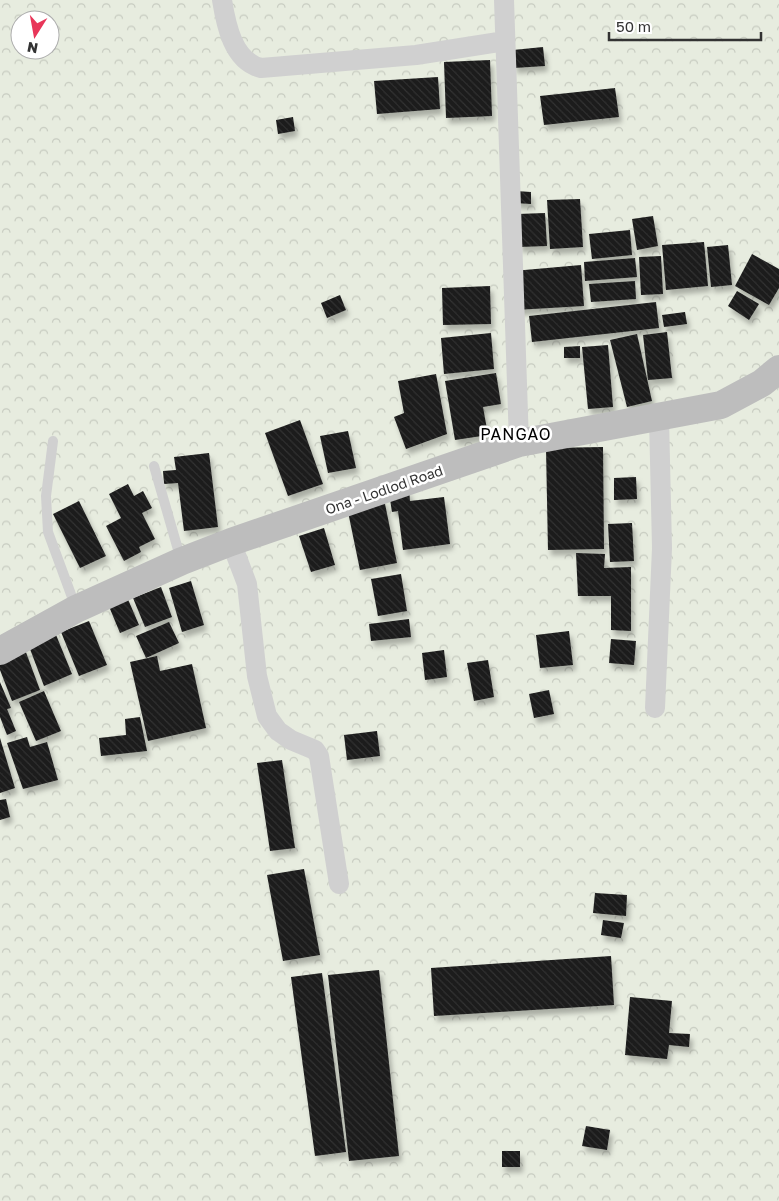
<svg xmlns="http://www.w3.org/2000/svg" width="779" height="1201" font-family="'Golos Text',sans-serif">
  <defs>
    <pattern id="forest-crowns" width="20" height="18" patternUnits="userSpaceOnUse" patternTransform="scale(1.25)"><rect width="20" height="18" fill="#e7ecdf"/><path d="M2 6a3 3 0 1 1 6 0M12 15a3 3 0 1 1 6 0" fill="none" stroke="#c7cbc0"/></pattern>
    <pattern id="building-back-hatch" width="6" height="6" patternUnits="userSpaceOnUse" patternTransform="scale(1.25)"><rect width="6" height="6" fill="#1a1a1a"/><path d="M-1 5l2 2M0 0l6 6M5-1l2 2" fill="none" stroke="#333"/></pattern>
    <filter id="shadow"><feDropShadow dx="3" dy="5.5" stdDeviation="2.5" flood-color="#0004"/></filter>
  </defs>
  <rect width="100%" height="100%" fill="#fff"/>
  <path fill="url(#forest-crowns)" fill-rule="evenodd" d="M0,0h779v1201h-779zM20,20h30v30h-30z"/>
  <path fill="url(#building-back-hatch)" filter="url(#shadow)" d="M543,47l2,19 -31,2 -1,-18z
    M490,60l2,56 -46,2 -2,-56z
    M438,77l2,32 -63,5 -3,-33z
    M615,88l4,29 -75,8 -4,-29z
    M293,117l2,14 -17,3 -2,-14z
    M516,191l15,1v12l-16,-1z
    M580,199l3,48 -33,2 -3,-49z
    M545,213l2,33 -28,1 -2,-33z
    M653,216l5,30 -21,4 -5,-31z
    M630,230l2,25 -40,4 -3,-25z
    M704,242l4,44 -42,4 -4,-45z
    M728,245l4,40 -21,2 -4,-40z
    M752,254l27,15v19l-10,17 -34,-19z
    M661,256l2,38 -22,1 -2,-38z
    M635,258l2,19 -52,4 -1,-19z
    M581,265l3,41 -69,4 -2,-39z
    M635,281l1,18 -45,3 -2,-18z
    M490,286l1,38 -48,1 -1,-37z
    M737,291l22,13 -10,16 -21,-14z
    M340,295l6,15 -19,8 -6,-15z
    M656,302l3,26 -127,14 -3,-26z
    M685,312l2,12 -23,3 -2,-12z
    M667,332l5,46 -24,2 -5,-45z
    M491,333l3,36 -50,5 -3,-36z
    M637,334l15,67 -25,6 -17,-67z
    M608,345l5,62 -25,2 -6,-62z
    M580,346v12h-16v-11z
    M496,373l5,31 -18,3 5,28 -33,5 -10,-59z
    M436,374l11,60 -41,15 -12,-32 10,-4 -6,-32z
    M300,420l23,64 -35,12 -23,-63z
    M348,431l8,37 -28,5 -8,-37z
    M603,447l1,102 -56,1 -2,-102z
    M209,453l9,74 -34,4 -6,-48 -14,1 -1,-13 13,-1 -2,-13z
    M636,477l1,22 -23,1v-22z
    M128,484l6,12 9,-5 9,17 -10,5 13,26 -16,8 2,5 -17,9 -18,-35 15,-8 -12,-24z
    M409,490l1,11 34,-4 6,47 -47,6 -5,-39 -6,1 -3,-19z
    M384,499l13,64 -37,7 -13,-63z
    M79,501l27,55 -26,12 -27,-54z
    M632,523l2,38 -24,1 -2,-38z
    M324,528l11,37 -24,7 -12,-36z
    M576,553l29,1 -1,14 27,-1v64l-20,-1v-34h-33z
    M401,574l6,37 -29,5 -7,-37z
    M191,581l13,44 -22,7 -13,-44z
    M161,587l11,30 -27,10 -12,-29z
    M127,597l12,28 -19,8 -12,-29z
    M409,619l2,18 -40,4 -2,-17z
    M89,621l18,44 -28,11 -18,-44z
    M169,622l10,21 -33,15 -10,-22z
    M54,630l18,44 -28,12 -17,-45z
    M569,631l4,34 -33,3 -4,-33z
    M611,639l25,2 -2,24 -25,-2z
    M24,647l16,43 -28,11 -12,-31v-15z
    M444,650l3,27 -22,3 -3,-27z
    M157,656l3,15 32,-7 14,64 -58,13 -18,-79z
    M488,660l6,37 -20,4 -7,-38z
    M0,682l11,26 -4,1 9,22 -9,4 -7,-18z
    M549,690l5,24 -20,4 -5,-24z
    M44,691l17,40 -25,10 -17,-39z
    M140,717l7,34 -46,5 -2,-18 27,-3 -1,-16z
    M377,731l3,25 -33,4 -3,-25z
    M27,737l3,10 17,-5 11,38 -35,9 -16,-46z
    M0,738l15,50 -15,5z
    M282,760l13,88 -25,3 -13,-88z
    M6,799l4,18 -10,3v-20z
    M304,869l16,86 -37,6 -16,-86z
    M595,893l32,2 -1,21 -33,-3z
    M603,920l21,3 -3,15 -20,-3z
    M611,956l3,49 -180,11 -3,-48z
    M379,970l20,186 -50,5 -21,-186z
    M322,973l24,179 -31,4 -24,-179z
    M630,997l42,4 -3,32 21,1 -1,13 -20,-2 -2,14 -42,-4z
    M586,1126l24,4 -3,20 -25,-4z
    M502,1151h18v16h-18z"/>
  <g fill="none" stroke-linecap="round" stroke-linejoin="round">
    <path stroke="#d0d0d0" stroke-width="10" d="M53,441l-7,55 2,36 28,76
      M154,466l27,94"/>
    <path stroke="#d0d0d0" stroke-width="20" d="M222,0c4,25 11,61 39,68l155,-13 89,-14
      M504,0l15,443
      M231,542l16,42 10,92 10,40 11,15 13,9 24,10 4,6 20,128
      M655,708l7,-160 -3,-131"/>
    <path stroke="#bdbdbd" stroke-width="28" d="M0,651l76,-42 106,-48 49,-19 288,-99 202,-38 41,-22 17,-14"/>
  </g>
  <g text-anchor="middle" stroke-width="5" stroke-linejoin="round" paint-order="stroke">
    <g font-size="14" fill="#333" stroke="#fff">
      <text transform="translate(384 490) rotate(-19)" y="5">Ona - Lodlod Road</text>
    </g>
    <g font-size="16" letter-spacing="1" fill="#000" stroke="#fff">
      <text x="516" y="440">PANGAO</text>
    </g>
  </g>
  <g transform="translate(35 35) rotate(191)"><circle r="24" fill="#ffffff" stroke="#adadad"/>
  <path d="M0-4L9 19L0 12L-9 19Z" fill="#e83659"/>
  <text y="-8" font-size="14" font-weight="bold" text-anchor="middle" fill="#333333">N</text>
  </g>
  <path d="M609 32v8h152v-8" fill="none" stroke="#333333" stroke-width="2.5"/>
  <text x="616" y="32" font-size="15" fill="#333333" stroke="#ffffff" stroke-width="4" paint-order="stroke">50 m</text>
</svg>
